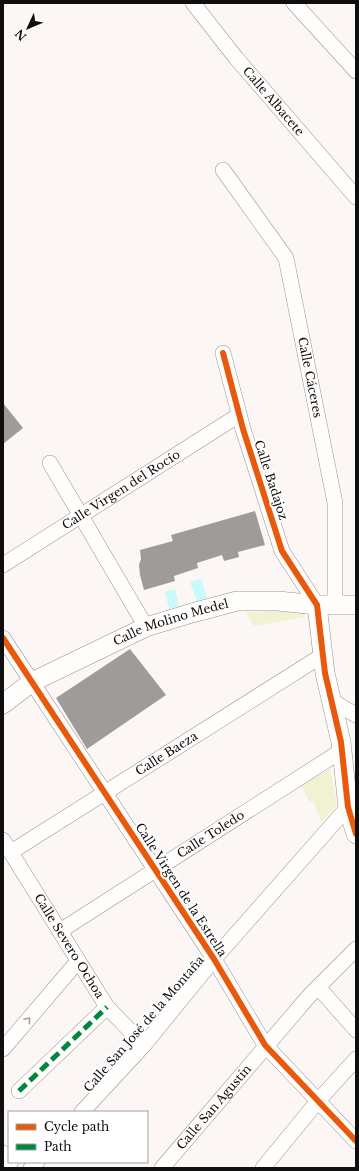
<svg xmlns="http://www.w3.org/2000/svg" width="359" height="1171" font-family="'Libre Baskerville',serif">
  <rect width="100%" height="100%" fill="#fcf7f4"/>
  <path fill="#f1f2d2" d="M302,610l3,7 -51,9 -8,-14z
    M330,769l7,36 -16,17 -7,-20 -5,-1 -8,-16z"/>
  <path fill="#c7faf8" d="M201,579l6,19 -10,3 -7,-19z
    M175,589l4,17 -10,3 -4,-17z"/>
  <path fill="#9f9b99" d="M3,403l20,25 -20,16z
    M255,511l10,34 -27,7 1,5 -15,4 -2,-6 -25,8 1,5 -24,8 1,5 -31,9 -4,-15 -1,-10 2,-6 -1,-9 33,-9 -2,-6z
    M130,649l36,46 -79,54 -31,-51z"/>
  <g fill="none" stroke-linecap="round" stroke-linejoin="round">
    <g stroke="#969392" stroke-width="16">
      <g id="minor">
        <path id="s1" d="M193,3l43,55 120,139"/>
        <path d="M294,3l62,68"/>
        <path id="s2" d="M223,170l63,88 49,245v103"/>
        <path d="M223,353l20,76 39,122 35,54"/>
        <path d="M50,463l96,164"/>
        <path id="s3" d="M3,565l236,-150"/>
        <path d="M3,638l211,321 51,86 91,96"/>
        <path d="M332,701l24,14"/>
        <path id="s4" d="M3,840l104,167 37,38"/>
        <path id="s5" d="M11,852l312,-197"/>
        <path id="s6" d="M60,931l281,-180"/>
        <path d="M318,987l38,43"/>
        <path d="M3,1049l75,-88"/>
        <path d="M19,1091l88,-84"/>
        <path d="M82,1112l62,-67 70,-86 134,-152 7,4"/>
        <path d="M31,1168l6,-6"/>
        <path id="s7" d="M162,1168l147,-172 47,-47"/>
        <path d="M263,1168l55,-67 38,-42"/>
      </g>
    </g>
    <g stroke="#969392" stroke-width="20">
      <g id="tertiary">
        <path d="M317,605l8,68 16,69 7,65 8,27"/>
        <path id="s8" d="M3,704l29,-22 114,-55 46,-14 45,-12h41l39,4h39"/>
        <path d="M3,1155l6,6"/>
      </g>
    </g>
    <use href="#minor" stroke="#fffefd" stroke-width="15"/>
    <use href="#tertiary" stroke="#fffefd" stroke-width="19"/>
    <path stroke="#00873e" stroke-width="5" stroke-dasharray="10 5" stroke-linecap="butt" d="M19,1091l88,-84"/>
    <g stroke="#fff" stroke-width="8">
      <path id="cycleway" d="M223,353l20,76 39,122 35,54 8,68 16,69 7,65 8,27
        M3,638l211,321 51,86 91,96"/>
    </g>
    <use href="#cycleway" stroke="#e8590c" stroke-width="6"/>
  </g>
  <defs><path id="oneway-chevron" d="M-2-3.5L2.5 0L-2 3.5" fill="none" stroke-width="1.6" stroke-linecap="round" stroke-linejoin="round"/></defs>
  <use stroke="#9f9e9e" href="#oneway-chevron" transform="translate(28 1020) rotate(-50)"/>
  <g text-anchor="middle" stroke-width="4" stroke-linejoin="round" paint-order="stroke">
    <g font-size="12" fill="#0f0f0f" stroke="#fff">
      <text dy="4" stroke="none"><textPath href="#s1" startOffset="127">Calle Albacete</textPath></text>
      <text dy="4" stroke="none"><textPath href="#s2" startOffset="230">Calle Cáceres</textPath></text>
      <text transform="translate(271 480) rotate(72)" y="4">Calle Badajoz</text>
      <text dy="4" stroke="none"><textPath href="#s3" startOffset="140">Calle Virgen del Rocío</textPath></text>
      <text dy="4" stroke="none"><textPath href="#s8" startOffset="188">Calle Molino Medel</textPath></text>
      <text dy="4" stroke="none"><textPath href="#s5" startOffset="184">Calle Baeza</textPath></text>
      <text dy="4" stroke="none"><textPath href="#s6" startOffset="179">Calle Toledo</textPath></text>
      <text transform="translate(181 890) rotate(57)" y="4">Calle Virgen de la Estrella</text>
      <text dy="4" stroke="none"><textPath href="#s4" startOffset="125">Calle Severo Ochoa</textPath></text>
      <text transform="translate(144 1024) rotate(-49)" y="4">Calle San José de la Montaña</text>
      <text dy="4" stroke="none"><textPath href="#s7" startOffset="80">Calle San Agustín</textPath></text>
    </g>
  </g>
  <rect width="359" height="1171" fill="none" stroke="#0f0f0f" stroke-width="8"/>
  <rect x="8" y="1111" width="140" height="52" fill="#ffffff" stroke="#9f9f9f"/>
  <rect x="16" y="1124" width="20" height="6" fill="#e8590c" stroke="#9f9f9f"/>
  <text x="44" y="1131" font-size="12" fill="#0f0f0f">Cycle path</text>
  <rect x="16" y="1144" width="20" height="6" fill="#00873e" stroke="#9f9f9f"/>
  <text x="44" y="1151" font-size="12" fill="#0f0f0f">Path</text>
  <g transform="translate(28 28) rotate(226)" stroke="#ffffff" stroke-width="3" paint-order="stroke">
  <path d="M0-3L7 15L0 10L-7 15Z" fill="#0f0f0f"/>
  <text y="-6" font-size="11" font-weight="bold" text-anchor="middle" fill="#0f0f0f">N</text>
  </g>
</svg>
